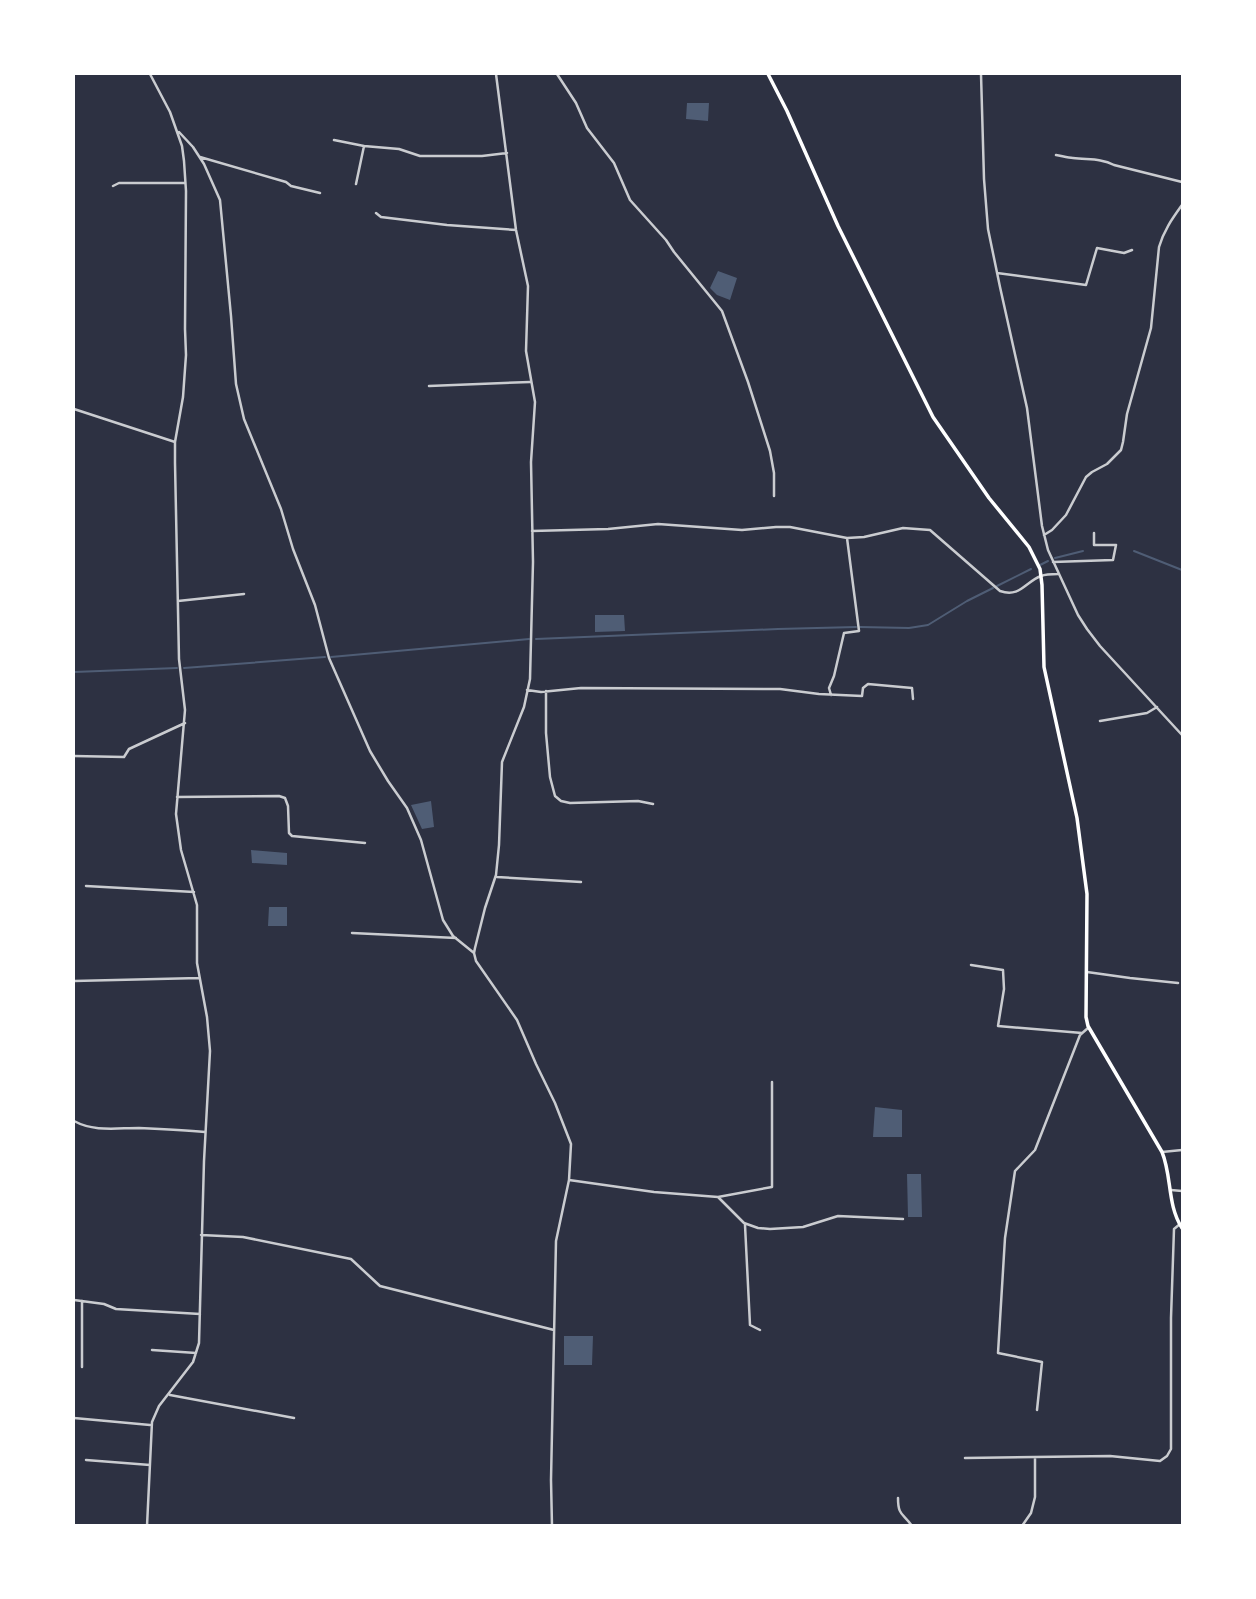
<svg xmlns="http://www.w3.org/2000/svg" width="1256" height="1599" font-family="'Times New Roman',serif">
  <rect width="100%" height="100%" fill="#2d3142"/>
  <path fill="#4f5d75" d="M687,103h22l-1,18 -22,-2z
    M718,271l19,7 -7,22 -13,-5 -7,-7z
    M595,615h29l1,16 -30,1z
    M431,801l3,26 -12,2 -11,-24z
    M251,850l36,3v12l-35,-2z
    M269,907h18v19h-19z
    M875,1107l27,3v27h-29z
    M907,1174h14l1,43h-14z
    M564,1336h29l-1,29h-28z"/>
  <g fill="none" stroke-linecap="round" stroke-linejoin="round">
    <path stroke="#4f5d75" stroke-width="2" d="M1134,551l48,19
      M1055,558l28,-7
      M1040,565l8,-4
      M997,586l34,-17
      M860,627l49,1 19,-3 39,-24 26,-13
      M536,639l242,-10 78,-2
      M331,657l198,-18
      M184,668l141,-11
      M74,672l103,-4"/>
    <path stroke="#caccd0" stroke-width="2.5" d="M496,74l20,156 12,56 -2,65 9,51 -4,60 2,100 -3,117 -6,28 -22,55 -3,83 -3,30 -11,33 -10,40 -1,5 2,8 41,59 19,44 19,39 16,41 -2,36 -13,61 -5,239 1,46
      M557,74l19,29 11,25 27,35 16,37 36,40 8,12 48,59 26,71 22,69 4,22v23
      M981,74l3,105 4,50 12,58 27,121 15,118 6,24 30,65 9,14 13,17 82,89
      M179,132l14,15 11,17 16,36 11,116 5,68 8,35 37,90 12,40 22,56 14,53 41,93 18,30 19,27 14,32 22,80 10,16 21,17
      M334,140l30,6 35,3 21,7h62l25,-3
      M1056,155c6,1 12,3 17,3 15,2 28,0 41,7l68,17
      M200,157l86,25 5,4 29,7
      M356,184l8,-38
      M113,186l6,-3h66
      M376,213l5,4 66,8 69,5
      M997,273l89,12 11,-37 27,5 8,-3
      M429,386l101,-4
      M74,409l101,33
      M532,531l76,-2 50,-5 84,6 34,-3h14l57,11 17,-1 39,-9 27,2 70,61c20,7 25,-9 41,-15 5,-2 12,-2 17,-2
      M1044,535l8,-5 14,-15 20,-38 6,-5 15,-8 14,-14 2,-8 4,-28 24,-86 8,-81c5,-17 13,-28 23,-42
      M1053,562l60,-2 3,-15h-22v-12
      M178,601l66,-7
      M527,690l14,2 40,-4 199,1 39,5 43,2 1,-8 5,-4 44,4 1,11
      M546,691v42l4,44 5,19 6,5 9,2 68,-2 15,3
      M831,695l-2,-7 5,-12 10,-43 15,-2 -12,-93
      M1100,721l47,-8 10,-6
      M74,756l50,1 5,-8 56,-26
      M177,797l102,-1 6,2 3,8 1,27 3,3 73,7
      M497,877l84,5
      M86,886l108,6
      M352,933l104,5
      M971,965l32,5 1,19 -6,37 84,7
      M1087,972l43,6 48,5
      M74,981l125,-3
      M74,1121c20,11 42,7 65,7 22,1 44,2 66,4
      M1162,1152l20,-2
      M569,1180l85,12 64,5 26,26 14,5 12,1 33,-2 35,-11 65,3
      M1171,1190l11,1
      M718,1197l54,-10v-105
      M745,1225l5,100 10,5
      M201,1235l42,2 108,22 29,27 174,44
      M74,1300l30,4 12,5 84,5
      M82,1301v66
      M152,1350l44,3
      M170,1395l124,23
      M1037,1410l5,-48 -44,-9 7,-115 10,-67 20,-21 45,-115 8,-7
      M74,1418l76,7
      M965,1458l145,-2 50,5 7,-5 4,-7v-131l3,-89 6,-5
      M86,1460l64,5
      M898,1498c0,18 5,15 14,28
      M147,1526l5,-104 7,-16 34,-44 6,-19 5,-182 6,-110 -3,-34 -10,-54v-58l-16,-55 -5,-36 9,-104 -6,-51 -4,-196v-21l8,-45 3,-42 -1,-26 1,-138 -2,-30 -2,-15 -12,-34 -20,-38
      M1022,1526l9,-13 4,-16v-40"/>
    <path stroke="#fff" stroke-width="3.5" d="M768,74l19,37 51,115 95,191 56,81 40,49 11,22 2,16 2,82 33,151 10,76 -1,123 2,9 74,126c10,24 5,53 20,76"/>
  </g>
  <rect width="1256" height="1599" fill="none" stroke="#ffffff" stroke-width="150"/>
</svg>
